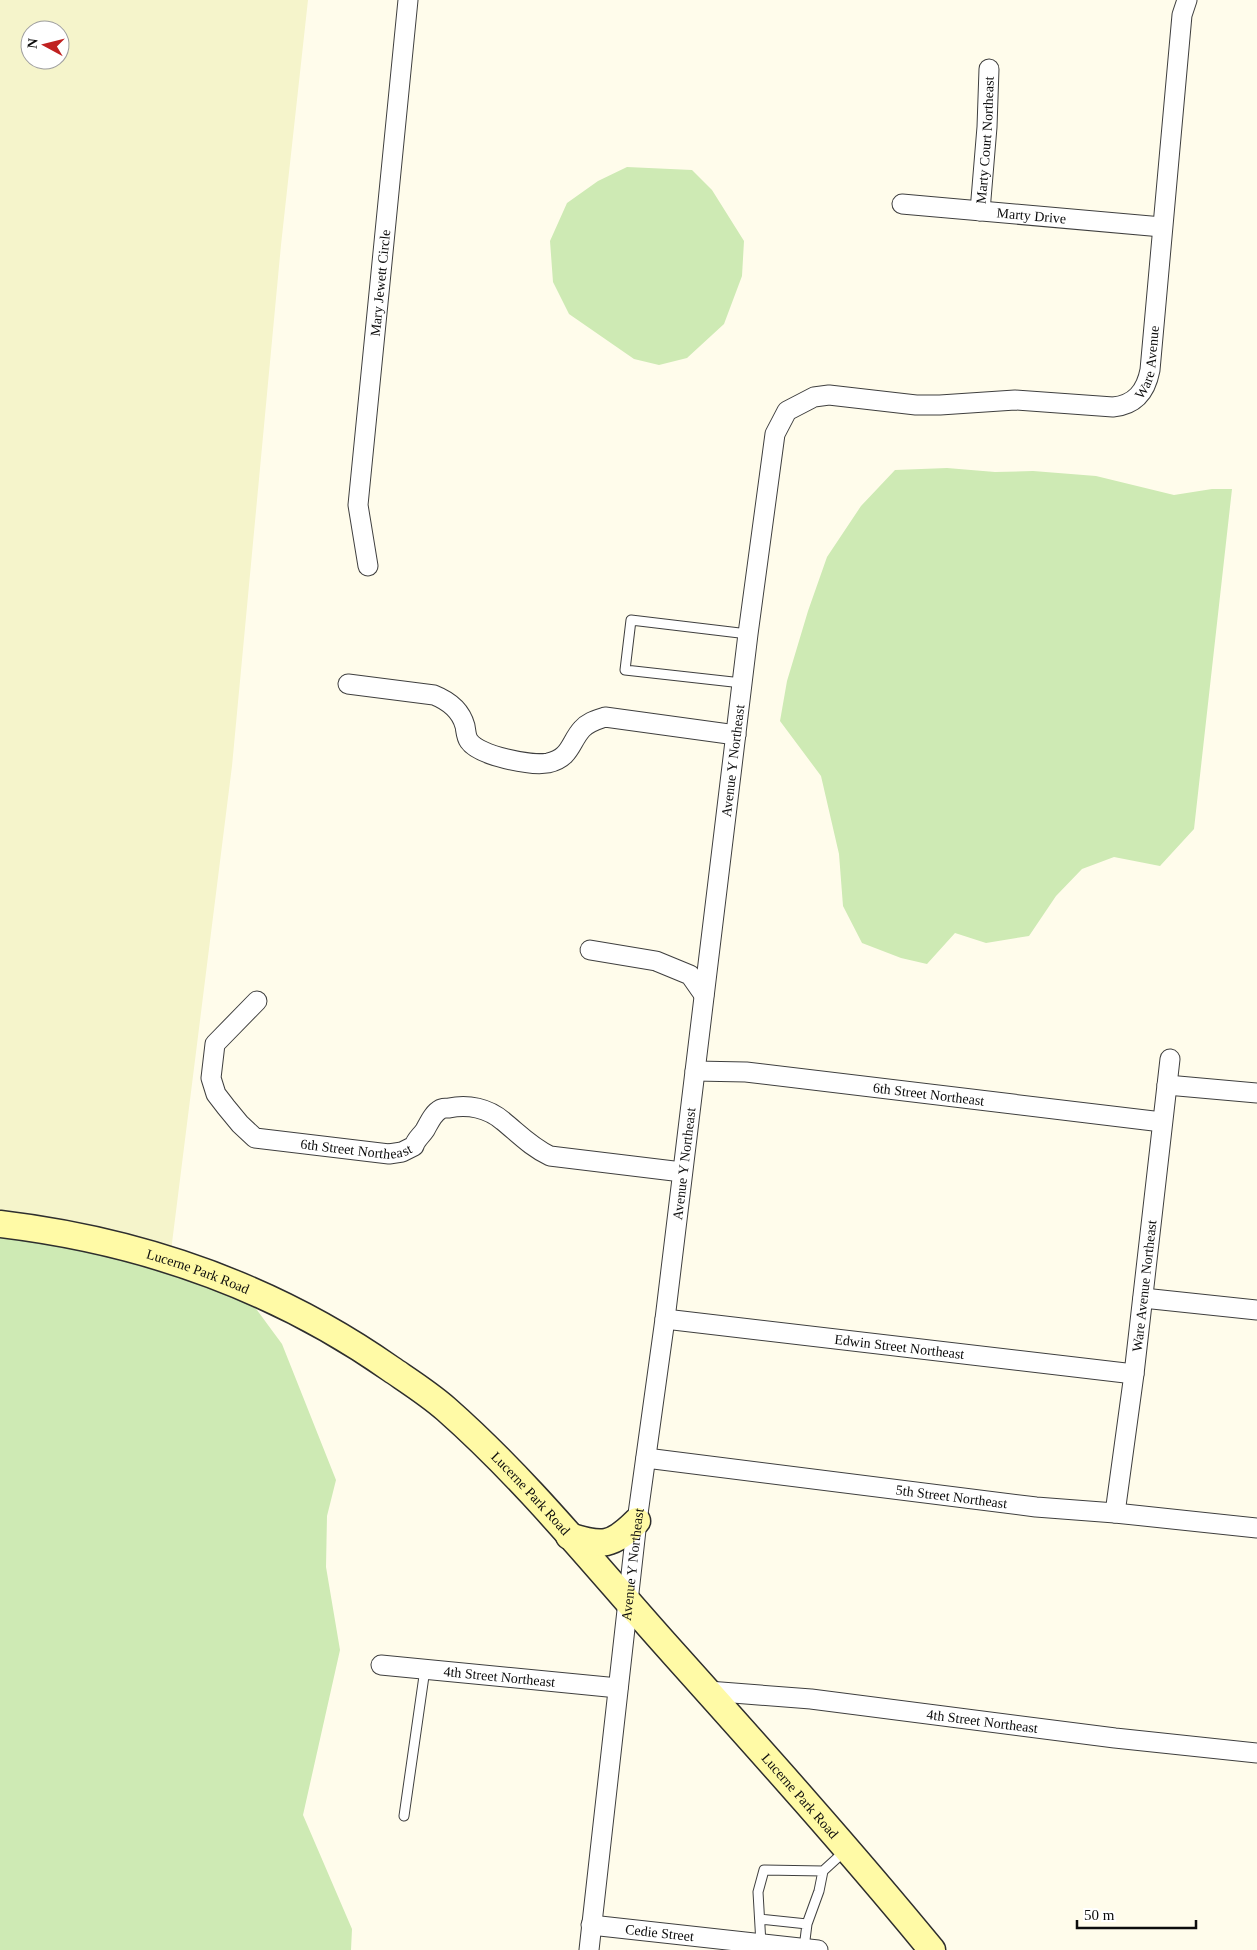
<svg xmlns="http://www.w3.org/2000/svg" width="1257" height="1950" font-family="Georgia,serif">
  <rect width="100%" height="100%" fill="#fffceb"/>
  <path fill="#f5f4cb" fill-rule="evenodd" d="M0,0h308l-27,245 -49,521 -61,485 -171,-35zM30,30h30v30h-30z"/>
  <path fill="#ceeab4" d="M627,167l65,3 20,20 32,51 -2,35 -18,48 -37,34 -28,7 -25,-6 -65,-45 -16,-32 -3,-41 17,-38 31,-22z
    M947,468l48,4 38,-1 63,5 78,19 38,-6h20l-38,340 -34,37 -46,-9 -32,12 -26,27 -27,40 -43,7 -31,-10 -28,31 -26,-6 -39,-15 -19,-37 -4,-52 -18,-78 -41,-55 7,-40 21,-70 19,-54 34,-51 34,-36z
    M0,1237l140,22 108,39 34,46 54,136 -9,36 -1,51 14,83 -37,165 49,114 -1,21h-351z"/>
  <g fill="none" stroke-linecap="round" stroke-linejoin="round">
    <g stroke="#3f3f3f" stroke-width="11">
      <path id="service" d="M742,683l-117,-13 6,-50 117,14
        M404,1816l21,-147
        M760,1919l47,5
        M761,1944l-3,-52 6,-22 59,1 23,-21
        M804,1948l3,-24 12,-33 4,-20"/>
    </g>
    <g stroke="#3f3f3f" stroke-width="21">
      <g id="minor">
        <path id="s1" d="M902,204l260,23"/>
        <path id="s2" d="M980,211l7,-84 2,-58"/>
        <path id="s3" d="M368,566l-10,-61 50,-505"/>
        <path d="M348,684l86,11c15,6 27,16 31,31 1,5 1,11 4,15 10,15 62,25 79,22 23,-5 22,-21 34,-34 6,-7 14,-9 23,-12l131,18"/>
        <path d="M590,950l66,11 34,14 14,20"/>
        <path id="s4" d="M257,1001l-42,43 -4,34 5,16 10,13 14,17 15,14 134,16 13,-2 12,-6c2,-7 7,-10 11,-16 4,-7 8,-17 16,-21 2,-1 7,-1 8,-1 19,-4 39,0 54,13 16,13 28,26 47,35l132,16"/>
        <path id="s5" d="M695,1071l51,1 416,50"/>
        <path d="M1167,1085l90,8"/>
        <path d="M1143,1298l114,12"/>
        <path id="s6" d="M665,1319l469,55"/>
        <path id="s7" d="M646,1458l390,49 79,6 142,15"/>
        <path id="s8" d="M1115,1513l19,-139 36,-315"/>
        <path id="s9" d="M381,1665l237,23"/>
        <path id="s10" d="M708,1691l103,8 304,39 142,15"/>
        <path id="s11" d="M591,1925l227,25"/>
        <path id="s12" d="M589,1950l48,-429 28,-202 83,-685 27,-200 12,-23 27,-14 15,-2 87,10h24l75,-5 98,7c22,-2 33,-16 37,-37l32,-355 5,-15"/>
      </g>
    </g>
    <g stroke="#2e2e2e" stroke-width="29">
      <g id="secondary">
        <path id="s13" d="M0,1224c142,17 274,63 391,145 19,13 38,25 55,40 84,74 154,163 229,246 87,97 174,194 257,295"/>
        <path d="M569,1536c34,11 43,10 68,-15"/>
      </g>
    </g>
    <use href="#service" stroke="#fff" stroke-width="9"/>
    <use href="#minor" stroke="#fff" stroke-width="19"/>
    <use href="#secondary" stroke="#fffaa6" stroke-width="26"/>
  </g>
  <g text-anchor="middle" stroke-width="5" stroke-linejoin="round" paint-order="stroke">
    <g font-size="14" fill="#0c0c0c" stroke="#fff">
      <text dy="5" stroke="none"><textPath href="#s2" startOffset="71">Marty Court Northeast</textPath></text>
      <text dy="5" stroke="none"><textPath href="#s1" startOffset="130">Marty Drive</textPath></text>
      <text dy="5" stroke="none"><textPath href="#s3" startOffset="285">Mary Jewett Circle</textPath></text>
      <text dy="5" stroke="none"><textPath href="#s12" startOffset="1948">Ware Avenue</textPath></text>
      <text dy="5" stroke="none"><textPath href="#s12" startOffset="1198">Avenue Y Northeast</textPath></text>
      <text dy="5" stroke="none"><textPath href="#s5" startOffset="235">6th Street Northeast</textPath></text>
      <text dy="5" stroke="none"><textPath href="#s4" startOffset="272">6th Street Northeast</textPath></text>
      <text dy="5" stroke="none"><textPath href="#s12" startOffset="792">Avenue Y Northeast</textPath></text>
      <text dy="5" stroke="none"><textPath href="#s13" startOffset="204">Lucerne Park Road</textPath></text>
      <text dy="5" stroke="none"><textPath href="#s8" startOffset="229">Ware Avenue Northeast</textPath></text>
      <text dy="5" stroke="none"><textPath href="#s6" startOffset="236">Edwin Street Northeast</textPath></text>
      <text dy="5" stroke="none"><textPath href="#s13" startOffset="609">Lucerne Park Road</textPath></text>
      <text dy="5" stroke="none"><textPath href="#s7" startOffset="308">5th Street Northeast</textPath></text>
      <text dy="5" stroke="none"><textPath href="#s12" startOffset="388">Avenue Y Northeast</textPath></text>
      <text dy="5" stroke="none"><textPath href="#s9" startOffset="119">4th Street Northeast</textPath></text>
      <text dy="5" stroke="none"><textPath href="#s10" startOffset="276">4th Street Northeast</textPath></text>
      <text dy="5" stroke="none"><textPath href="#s13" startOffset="1014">Lucerne Park Road</textPath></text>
      <text dy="5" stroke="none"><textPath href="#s11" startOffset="69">Cedie Street</textPath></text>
    </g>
  </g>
  <g transform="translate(45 45) rotate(277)"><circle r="24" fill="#ffffff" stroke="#9e9e9e"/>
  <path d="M0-4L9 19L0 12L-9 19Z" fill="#c02120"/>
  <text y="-8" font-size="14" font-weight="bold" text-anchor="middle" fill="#0c0c0c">N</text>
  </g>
  <path d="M1077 1920v8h119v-8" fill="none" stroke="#0c0c0c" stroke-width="2.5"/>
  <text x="1084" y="1920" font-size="15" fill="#0c0c0c" stroke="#ffffff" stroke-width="4" paint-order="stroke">50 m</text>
</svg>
